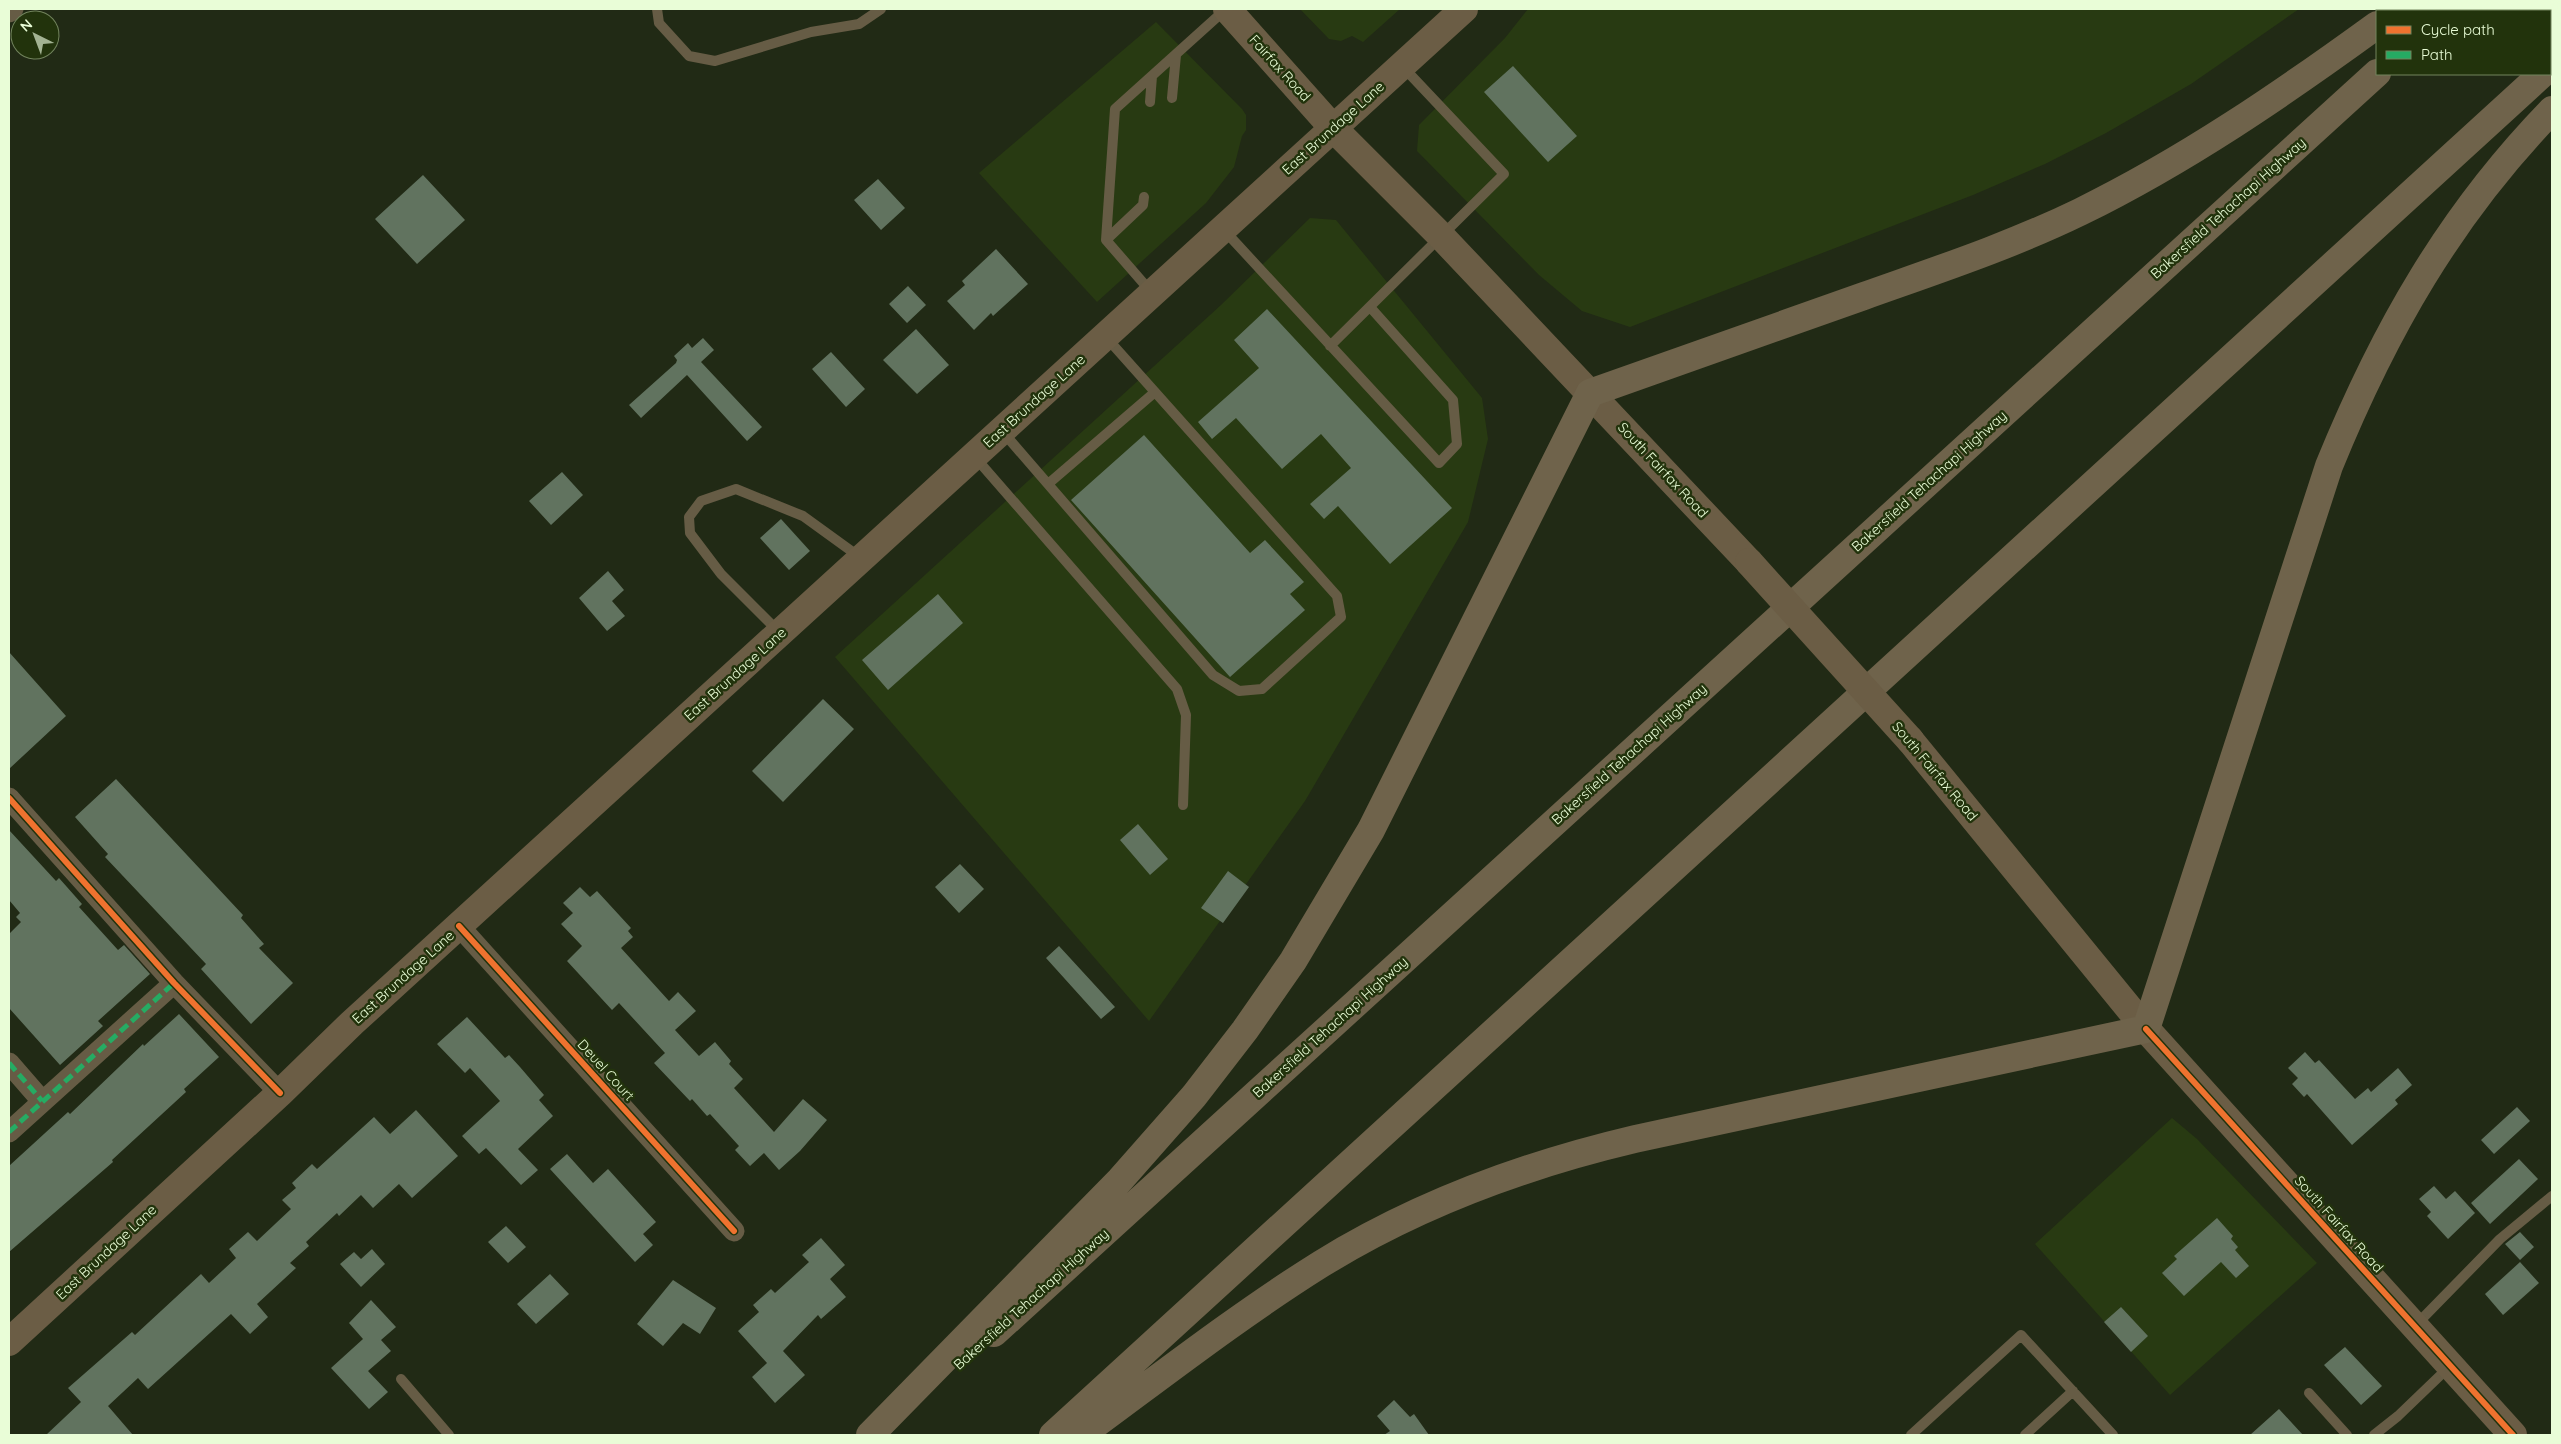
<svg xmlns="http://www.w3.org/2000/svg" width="2561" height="1444" font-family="Quicksand,sans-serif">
  <rect width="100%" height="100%" fill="#212a15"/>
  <path fill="#283a12" d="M1300,9h100l-37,33 -11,-6 -11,5 -12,-2z
    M1528,9h771l-108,75 -85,49 -61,31 -72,31 -343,132 -48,-16 -43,-36 -122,-124 2,-26 86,-87z
    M1156,22l86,87 4,6v15l-4,6 -8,31 -28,36 -109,99 -118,-129z
    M1310,218l26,2 146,178 6,41 -20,83 -163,279 -156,220 -314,-364 386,-352z
    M2172,1118l25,21 120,124 -147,132 -135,-151z"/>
  <path fill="#61735f" d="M1513,66l64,70 -29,26 -64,-70z
    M423,175l42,45 -48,44 -42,-45z
    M878,179l27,29 -24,22 -27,-30z
    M996,249l32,35 -35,32 -2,-3 -17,17 -27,-29 18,-16 -3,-4z
    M908,286l18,19 -19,18 -18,-19z
    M1267,309l185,199 -62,56 -52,-58 -14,13 -14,-15 41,-36 -30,-34 -39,35 -46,-51 -24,21 -14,-17 61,-54 -25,-28z
    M916,329l33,36 -32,29 -34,-34z
    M703,338l11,12 -13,12 61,65 -15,14 -60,-66 -46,43 -12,-13 47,-42 1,-3 -3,-4 14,-13 4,5z
    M831,352l34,37 -19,18 -34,-38z
    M1144,435l106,118 15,-13 39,42 -14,12 15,16 -75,67 -159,-177z
    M562,472l21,23 -32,30 -22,-24z
    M781,519l29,32 -21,19 -29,-32z
    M608,571l16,19 -12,11 13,15 -18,15 -28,-33z
    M938,594l25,29 -75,67 -26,-30z
    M9,652l57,64 -57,53z
    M823,699l31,30 -71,73 -31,-31z
    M116,779l127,136 -2,3 23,26 -5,4 34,35 -42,41 -50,-55 5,-5 -101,-107 3,-3 -33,-37z
    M1138,824l30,35 -18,16 -30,-35z
    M9,830l47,51 3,-3 23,26 -3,3 39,43 6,-5 26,29 -52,47 5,5 -43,39 -51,-57v-74l12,-12 -5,-5 4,-4 -11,-13z
    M960,864l24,25 -25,24 -24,-26z
    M1228,871l21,16 -26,36 -22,-15z
    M580,887l10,10 7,-6 34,37 -3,3 5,6 -12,11 48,53 9,-9 18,19 -21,19 24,26 16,-14 16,19 -2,3 14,15 -9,9 40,44 29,-33 24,21 -27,31 -21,19 -15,-17 -14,13 -15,-16 4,-4 -29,-32 -3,2 -15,-17 -2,2 -36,-38 11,-10 -46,-50 -7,7 -45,-49 15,-15 -21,-22 12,-11 -10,-10z
    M1059,946l56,61 -14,12 -55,-61z
    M179,1014l40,43 -35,32 2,3 -74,68 1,2 -104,90v-86l59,-54 2,2 73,-70 1,2z
    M467,1017l38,41 4,-3 11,12 24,28 -5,5 14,16 -35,33 20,21 -17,15 -35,-37 -7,6 -17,-18 38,-35 -30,-33 -5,5 -28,-29z
    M2305,1052l10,11 4,-3 36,39 13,-11 3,4 27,-24 14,17 -17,15 3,4 -46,41 -45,-51 -3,3 -12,-13 6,-6 -10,-10z
    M2517,1107l13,14 -36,33 -13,-14z
    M416,1110l42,46 -46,42 -13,-14 -26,24 -12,-13 -22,21 -2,-3 -31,29 3,4 -19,17 6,5 -39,36 11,13 -18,17 -19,-20 -83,75 -10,-11 -30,28 25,29h-87l35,-33 -13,-14 64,-56 3,3 66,-61 8,9 27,-25 -7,-9 19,-17 9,9 34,-32 -9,-9 14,-12 -4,-5 20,-19 5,5 57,-52 16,17z
    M567,1154l26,29 15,-14 48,53 -13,12 10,11 -18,17 -85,-93z
    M2519,1159l19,20 -48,45 -19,-21z
    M2434,1186l12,13 9,-8 20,22 -27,26 -21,-23 4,-4 -12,-13z
    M2217,1218l16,18 -2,3 7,8 -3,3 14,16 -13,12 -15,-16 -37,34 -22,-23 15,-14 -3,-3z
    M506,1226l20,21 -18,16 -20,-21z
    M2520,1232l14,15 -14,13 -15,-16z
    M821,1238l24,27 -15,14 16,18 -25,22 -3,-4 -35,36 22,24 -30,28 -23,-26 15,-14 -29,-32 21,-19 -6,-7 18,-16 4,4 34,-31 -7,-7z
    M372,1249l13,15 -24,23 -21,-23 14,-12 7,7z
    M2520,1262l19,21 -36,32 -18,-21z
    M550,1274l19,20 -33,30 -19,-20z
    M673,1280l43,28 -16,26 -17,-11 -20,23 -26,-22z
    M371,1300l25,27 -15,13 10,11 -23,20 20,21 -19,17 -38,-41 32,-29 -14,-16z
    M2121,1307l27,29 -17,16 -27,-30z
    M2345,1347l37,39 -21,19 -37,-40z
    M1394,1400l16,17 4,-3 15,21h-45l6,-4 -13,-15z
    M2279,1409l24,26h-53z"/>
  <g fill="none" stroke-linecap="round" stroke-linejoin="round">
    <path stroke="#665c45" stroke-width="10" d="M657,9l2,14 30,33 26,5 96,-29 48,-8 22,-15
      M1172,98l4,-43
      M1150,102l2,-26
      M1223,229l216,234 18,-19 -4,-44 -83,-93
      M1106,240l37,-35 1,-8
      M1152,293l-46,-53 9,-131 111,-100
      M1330,346l174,-172 -101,-107
      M1002,431l211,244 26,16 23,-2 79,-72 -4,-21 -232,-260
      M974,456l203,233 9,26 -3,90
      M1048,484l107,-92
      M779,632l-58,-58 -31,-41 -1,-16 12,-16 35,-12 67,27 58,42
      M2415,1326l85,-87 52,-43
      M401,1379l48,56
      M2309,1393l38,42
      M1911,1435l110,-100 92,100
      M2025,1435l48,-44
      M2374,1435l24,-19 51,-49"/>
    <path stroke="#665c45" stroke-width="21" d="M9,12l4,-3
      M9,798l165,185 106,110
      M459,926l275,305
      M9,1063l33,38
      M9,1132l165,-149"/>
    <path stroke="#6b5d45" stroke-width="28" d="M1227,9l106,119 108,108 308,326
      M1910,740l236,289 367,406
      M9,1342l271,-249 72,-70 1112,-1014"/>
    <path stroke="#6f634b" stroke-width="28" d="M2397,11l4,-2
      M2445,11l2,-2
      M994,1333l1383,-1260
      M870,1435l250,-255 74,-84 51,-66 48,-69 78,-131 219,-437c91,-32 182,-65 274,-97 73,-26 146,-50 216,-84 106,-52 202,-118 297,-187
      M1053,1435l1489,-1361
      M1081,1435c79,-58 157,-119 240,-171 97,-60 204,-99 314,-125l511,-110 183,-563c55,-135 121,-251 223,-356"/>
    <path stroke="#6b5d45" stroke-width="28" d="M1749,562l161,178"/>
    <path stroke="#26ab63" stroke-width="5" stroke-dasharray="10 5" stroke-linecap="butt" d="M9,1063l33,38
      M9,1132l165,-149"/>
    <g stroke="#22330c" stroke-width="9">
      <path id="cycleway" d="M9,798l165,185 106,110
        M459,926l275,305
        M2146,1029l367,406"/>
    </g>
    <use href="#cycleway" stroke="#ef722f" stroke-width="6"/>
  </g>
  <g text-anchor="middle" stroke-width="5" stroke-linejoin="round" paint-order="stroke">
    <g font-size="14" fill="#e9fdd7" stroke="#22330c">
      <text transform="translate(1280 68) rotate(48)" y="5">Fairfax Road</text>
      <text transform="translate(1333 128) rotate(-42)" y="5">East Brundage Lane</text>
      <text transform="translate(2228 208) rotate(-42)" y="5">Bakersfield Tehachapi Highway</text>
      <text transform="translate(1034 401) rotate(-42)" y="5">East Brundage Lane</text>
      <text transform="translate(1663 470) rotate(47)" y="5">South Fairfax Road</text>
      <text transform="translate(1929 481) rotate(-42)" y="5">Bakersfield Tehachapi Highway</text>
      <text transform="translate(735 674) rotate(-42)" y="5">East Brundage Lane</text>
      <text transform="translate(1629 754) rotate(-42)" y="5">Bakersfield Tehachapi Highway</text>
      <text transform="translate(1935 771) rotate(50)" y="5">South Fairfax Road</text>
      <text transform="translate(403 977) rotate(-42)" y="5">East Brundage Lane</text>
      <text transform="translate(1330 1027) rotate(-42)" y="5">Bakersfield Tehachapi Highway</text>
      <text transform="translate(606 1070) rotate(48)" y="5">Deuel Court</text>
      <text transform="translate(2339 1224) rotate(48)" y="5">South Fairfax Road</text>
      <text transform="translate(106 1252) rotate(-43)" y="5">East Brundage Lane</text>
      <text transform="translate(1031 1299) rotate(-42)" y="5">Bakersfield Tehachapi Highway</text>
    </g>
  </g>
  <rect width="2561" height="1444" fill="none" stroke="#e9fdd7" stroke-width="20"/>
  <rect x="2376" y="10" width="175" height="65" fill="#22330c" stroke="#72845d"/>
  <rect x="2386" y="26" width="25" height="8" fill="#ef722f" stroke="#72845d"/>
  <text x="2421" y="35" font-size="15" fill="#e9fdd7">Cycle path</text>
  <rect x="2386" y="51" width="25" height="8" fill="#26ab63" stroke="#72845d"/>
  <text x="2421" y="60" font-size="15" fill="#e9fdd7">Path</text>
  <g transform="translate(35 35) rotate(318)"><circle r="24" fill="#22330c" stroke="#72845d"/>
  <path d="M0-4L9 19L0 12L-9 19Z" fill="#a3b393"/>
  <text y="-8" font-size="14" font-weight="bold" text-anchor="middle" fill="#e9fdd7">N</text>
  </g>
</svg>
